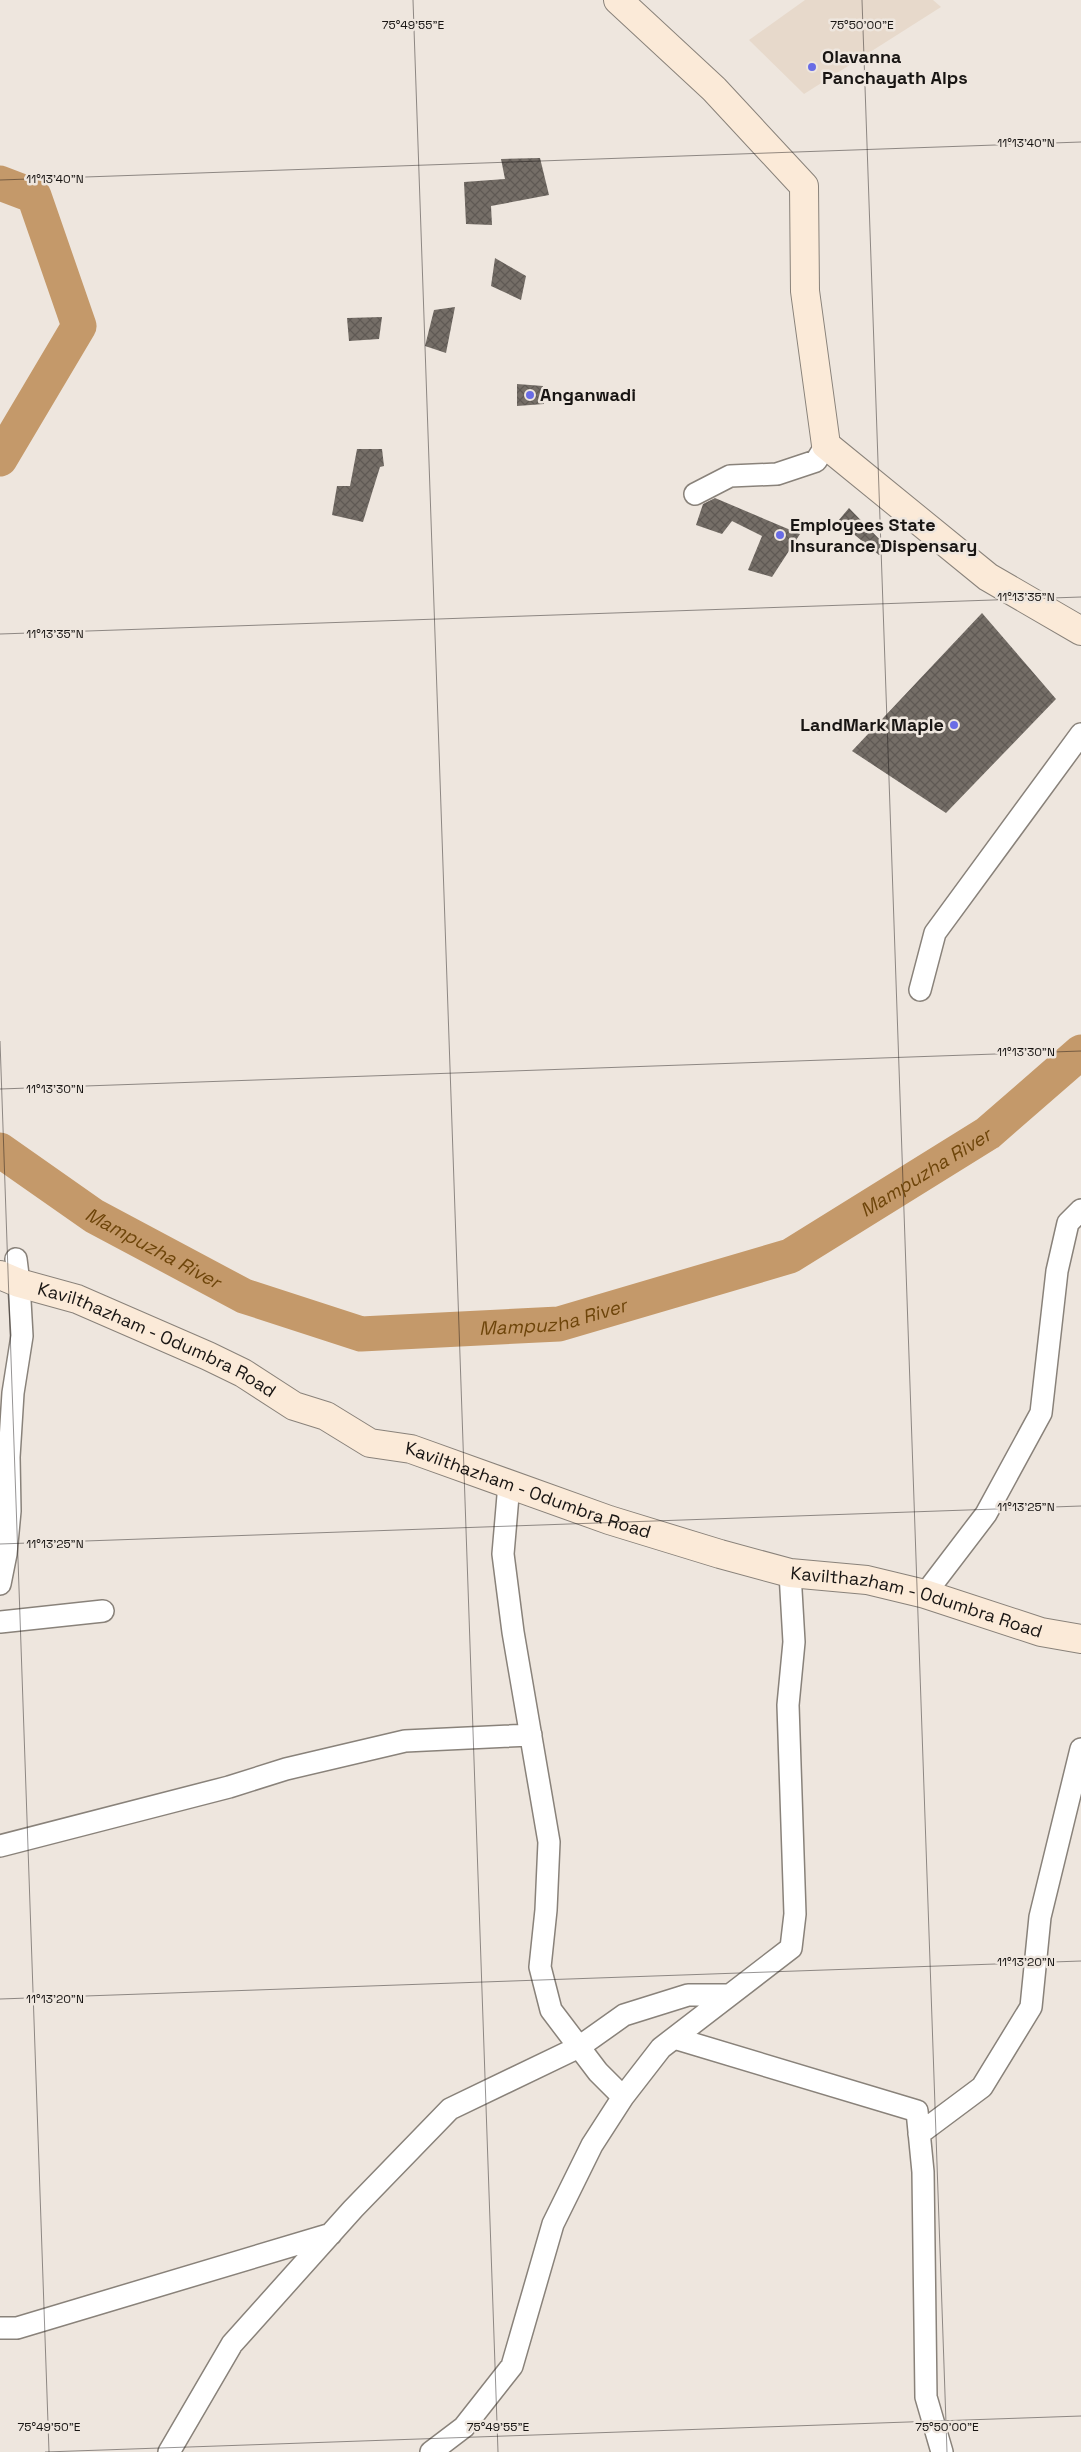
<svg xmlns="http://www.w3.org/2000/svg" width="1081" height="2452" font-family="'Space Grotesk',sans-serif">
  <defs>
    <pattern id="building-cross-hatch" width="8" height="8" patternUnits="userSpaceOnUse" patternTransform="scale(1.25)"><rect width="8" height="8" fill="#756e67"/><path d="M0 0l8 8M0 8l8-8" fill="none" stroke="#5f5954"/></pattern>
  </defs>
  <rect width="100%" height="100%" fill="#eee6de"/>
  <path fill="#e7d9cb" d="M805,0h128l8,7 -137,87 -55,-54z"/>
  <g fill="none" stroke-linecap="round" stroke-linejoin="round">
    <g stroke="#c4996a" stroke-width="35">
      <path d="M0,183l34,13 45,130 -79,133"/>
      <path id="s1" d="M0,1150l94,66 150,80 117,38 198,-10 231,-68 198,-123 93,-81"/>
    </g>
  </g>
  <path fill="url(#building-cross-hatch)" d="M540,158l9,37 -58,11 1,19 -26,-1 -2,-42 41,-3 -4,-20z
    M495,258l31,18 -5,24 -30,-14z
    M455,307l-9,46 -21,-7 9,-36z
    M382,317l-3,22 -30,2 -2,-23z
    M517,384l26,2 1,18 -27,2z
    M357,449h25l2,17 -4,1 -17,55 -31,-7 5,-29h13z
    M715,498l85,36 -28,43 -24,-7 14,-34 -30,-15 -10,13 -26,-9 7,-21z
    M849,508l37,38 -7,9 -41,-34z
    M982,613l74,86 -110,114 -94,-62z"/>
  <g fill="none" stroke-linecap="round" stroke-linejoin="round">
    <g stroke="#89827a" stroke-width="24">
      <path id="minor" d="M695,494l35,-18 47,-2 39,-13 10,-16
        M920,990l15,-57 146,-199
        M509,1484l-6,70 10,78 36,210 -3,68 -6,57 11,43 47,62 25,25
        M0,1584l6,-30 4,-43 -1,-54 4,-64 9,-57 -3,-53 -3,-24
        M925,1594l61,-80 55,-101 16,-142 11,-48 13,-13
        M0,1622l103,-11
        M0,1846l229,-59 57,-18 119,-28 126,-6
        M674,2038l243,73 6,61 3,225 16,55
        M919,2134l63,-47 49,-80 9,-90 41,-168
        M0,2328h17l314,-94
        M169,2452l63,-108 121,-135 97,-100 129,-62 45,-32 64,-20h42
        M431,2452l33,-25 48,-61 41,-142 39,-79 31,-48 38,-49 130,-100 4,-34 -7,-209 6,-63 -4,-69"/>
    </g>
    <g stroke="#89827a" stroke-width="30">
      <g id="secondary">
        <path d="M618,0l96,89 90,97 1,105 21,154 162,132 93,54"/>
        <path id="s2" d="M0,1275l19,8 58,16 131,57 35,17 51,33 32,10 44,27 41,6 198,71 111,34 70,19 77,7 58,14 116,38 40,7"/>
      </g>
    </g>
    <use href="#minor" stroke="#fff" stroke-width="21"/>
    <use href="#secondary" stroke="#fbead8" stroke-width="28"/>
  </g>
  <path fill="none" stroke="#181513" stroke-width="1" stroke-opacity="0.45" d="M413,0l85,2452M862,0l85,2452M0,180l1081,-38M0,634l1081,-37M0,1041l49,1411M0,1089l1081,-38M0,1544l1081,-38M0,1999l1081,-38M45,2452l1036,-36"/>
  <g fill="#696ce5" stroke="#eee6de" stroke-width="2">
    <circle cx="812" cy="67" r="5"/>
    <circle cx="530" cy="395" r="5"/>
    <circle cx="780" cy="535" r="5"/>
    <circle cx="954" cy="725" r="5"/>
  </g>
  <g text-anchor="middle" stroke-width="5" stroke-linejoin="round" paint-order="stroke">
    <g font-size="18" font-weight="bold" fill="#181513" stroke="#eee6de" text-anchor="start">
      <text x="822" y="63">Olavanna<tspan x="822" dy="21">Panchayath Alps</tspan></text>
      <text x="540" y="401">Anganwadi</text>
      <text x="790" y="531">Employees State<tspan x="790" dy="21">Insurance Dispensary</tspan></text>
      <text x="944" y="731" text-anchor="end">LandMark Maple</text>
    </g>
    <g font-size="18" fill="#181513" stroke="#eee6de">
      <text dy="6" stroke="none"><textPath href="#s2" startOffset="170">Kavilthazham - Odumbra Road</textPath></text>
      <text dy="6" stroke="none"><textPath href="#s2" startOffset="574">Kavilthazham - Odumbra Road</textPath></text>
      <text dy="6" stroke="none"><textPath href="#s2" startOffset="979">Kavilthazham - Odumbra Road</textPath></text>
    </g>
    <g font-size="19" font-style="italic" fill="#6e450a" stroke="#eee6de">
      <text dy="7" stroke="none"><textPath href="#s1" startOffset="1006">Mampuzha River</textPath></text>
      <text dy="7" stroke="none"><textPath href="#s1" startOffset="182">Mampuzha River</textPath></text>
      <text dy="7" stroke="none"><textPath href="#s1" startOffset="601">Mampuzha River</textPath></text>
    </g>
  </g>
  <g font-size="12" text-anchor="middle" fill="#181513" stroke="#eee6de" stroke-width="5" stroke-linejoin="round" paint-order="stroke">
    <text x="413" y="29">75°49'55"E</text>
    <text x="862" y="29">75°50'00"E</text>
    <text x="1026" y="147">11°13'40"N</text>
    <text x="55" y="183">11°13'40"N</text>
    <text x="1026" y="601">11°13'35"N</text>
    <text x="55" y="638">11°13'35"N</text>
    <text x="1026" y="1056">11°13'30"N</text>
    <text x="55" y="1093">11°13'30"N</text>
    <text x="1026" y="1511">11°13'25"N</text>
    <text x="55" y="1548">11°13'25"N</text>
    <text x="1026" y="1966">11°13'20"N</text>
    <text x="55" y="2003">11°13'20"N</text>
    <text x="49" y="2431">75°49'50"E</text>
    <text x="498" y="2431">75°49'55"E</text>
    <text x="947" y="2431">75°50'00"E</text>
  </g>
</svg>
